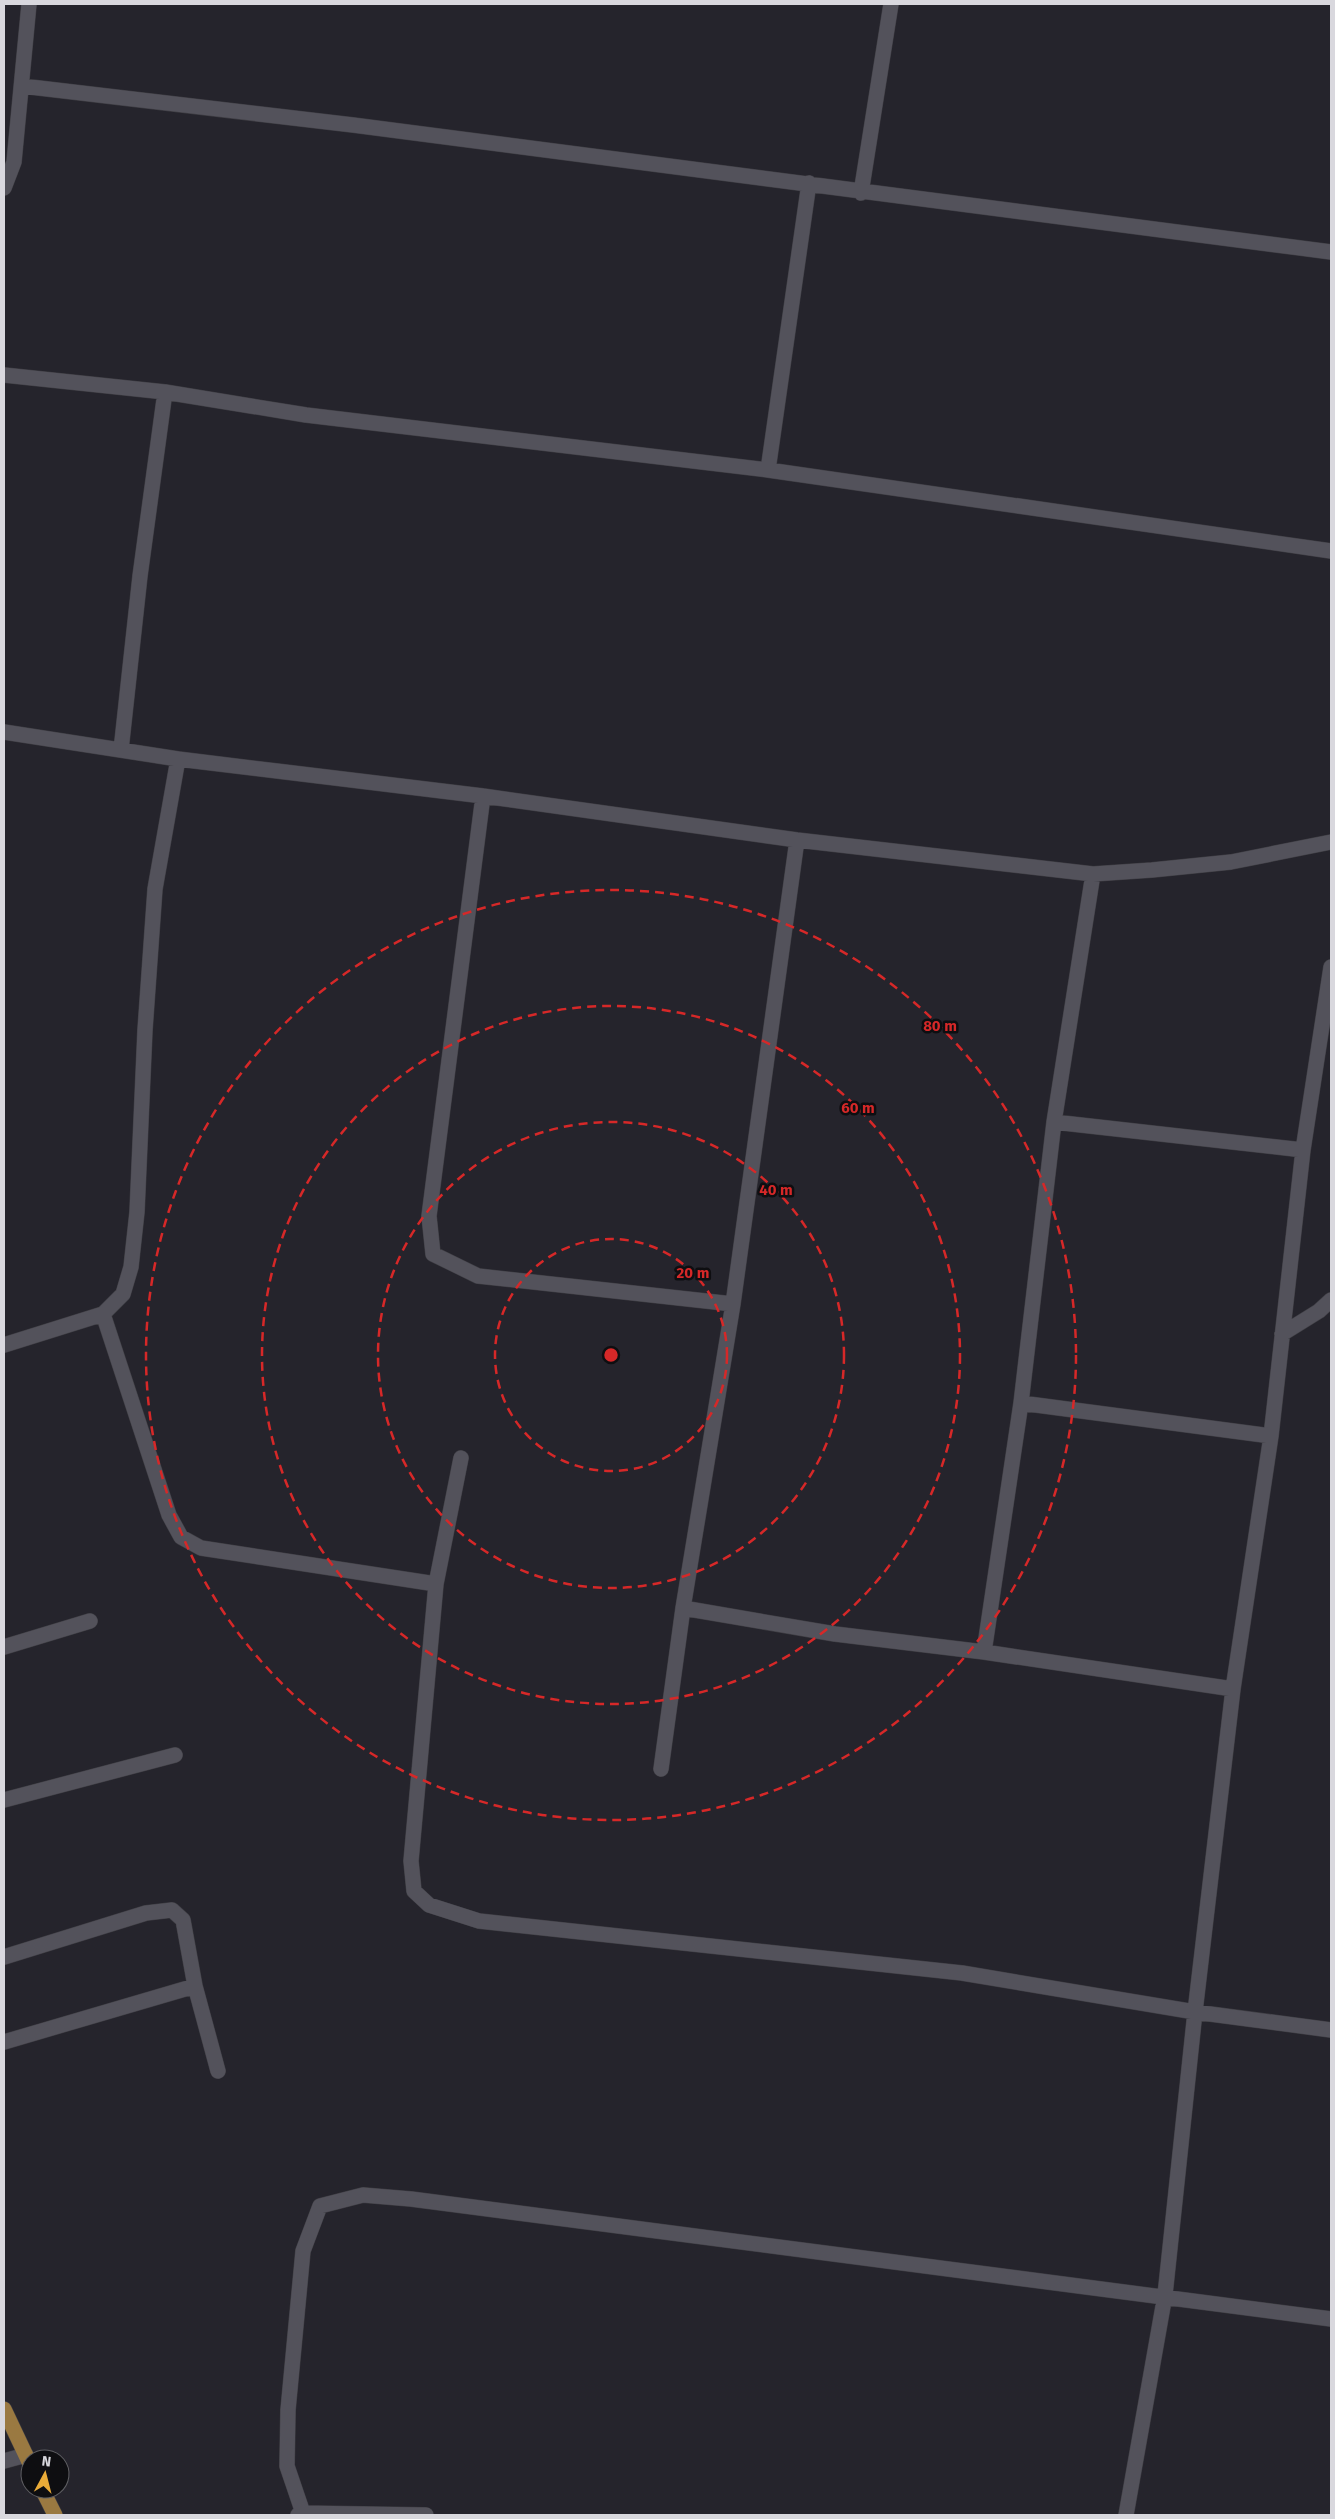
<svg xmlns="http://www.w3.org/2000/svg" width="1335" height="2519" font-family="'Fira Sans',sans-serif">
  <rect width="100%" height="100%" fill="#25242c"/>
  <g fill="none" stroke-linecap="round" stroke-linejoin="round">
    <g stroke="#3f3e44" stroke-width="16">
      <path id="street" d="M22,86l331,39 978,127
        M4,188l10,-26 15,-158
        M861,193l30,-189
        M4,375l161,17 141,23 462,55 41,-287
        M768,470l563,81
        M4,732l174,27 305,37 314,44 296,34 59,-4 79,-8 100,-20
        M121,750l19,-174 25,-184
        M483,796l-54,420 4,38 45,22 255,28 64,-464
        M1054,1122l249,28
        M103,1314l66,201 12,22 20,11 235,36 -25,277 3,30 15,14 50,16 483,52 233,39 136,18
        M1282,1334l37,-23 12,-11
        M4,1345l99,-31 20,-20 8,-27 6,-55 8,-182 10,-141 23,-130
        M1021,1403l250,33
        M436,1584l25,-126
        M683,1608l152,26 149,18 37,-249 33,-281 39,-248
        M4,1647l86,-26
        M984,1652l249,37
        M661,1769l22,-161 50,-304
        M4,1800l171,-45
        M4,1957l142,-44 26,-3 11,10 12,66 23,85
        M4,2042l191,-56
        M4,2461l22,-6
        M303,2513l-16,-47 1,-56 15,-159 17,-45 43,-11 48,4 920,120
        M298,2515l5,-2 123,2
        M1126,2515l39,-220 30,-283 38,-323 38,-253 32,-286 28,-183"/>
    </g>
    <g stroke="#3f3e44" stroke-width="16">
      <path id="primary" d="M4,2409l26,55
        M42,2489l13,26"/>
    </g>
    <use href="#street" stroke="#53525b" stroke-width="15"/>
    <use href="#primary" stroke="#9a7941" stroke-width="15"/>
  </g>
  <g fill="none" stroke="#d62828" stroke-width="2.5" stroke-dasharray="9 6">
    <circle cx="611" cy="1355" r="116"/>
    <circle cx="611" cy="1355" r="233"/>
    <circle cx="611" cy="1355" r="349"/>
    <circle cx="611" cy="1355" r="465"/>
  </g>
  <circle cx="611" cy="1355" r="8" fill="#d62828" stroke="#0e0e11" stroke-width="2.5"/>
  <g font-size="15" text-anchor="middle" font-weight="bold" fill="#d62828" stroke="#0e0e11" stroke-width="5" stroke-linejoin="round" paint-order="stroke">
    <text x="940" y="1031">80 m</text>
    <text x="858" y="1113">60 m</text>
    <text x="776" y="1195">40 m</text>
    <text x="693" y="1278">20 m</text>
  </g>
  <rect width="1335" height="2519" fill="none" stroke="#d9d8de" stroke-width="10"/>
  <g transform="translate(45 2474) rotate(7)"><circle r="24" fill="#0e0e11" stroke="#5f5f63"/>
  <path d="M0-4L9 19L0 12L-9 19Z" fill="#e9ab38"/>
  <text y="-8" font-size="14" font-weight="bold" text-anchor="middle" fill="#d9d8de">N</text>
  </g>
</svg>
